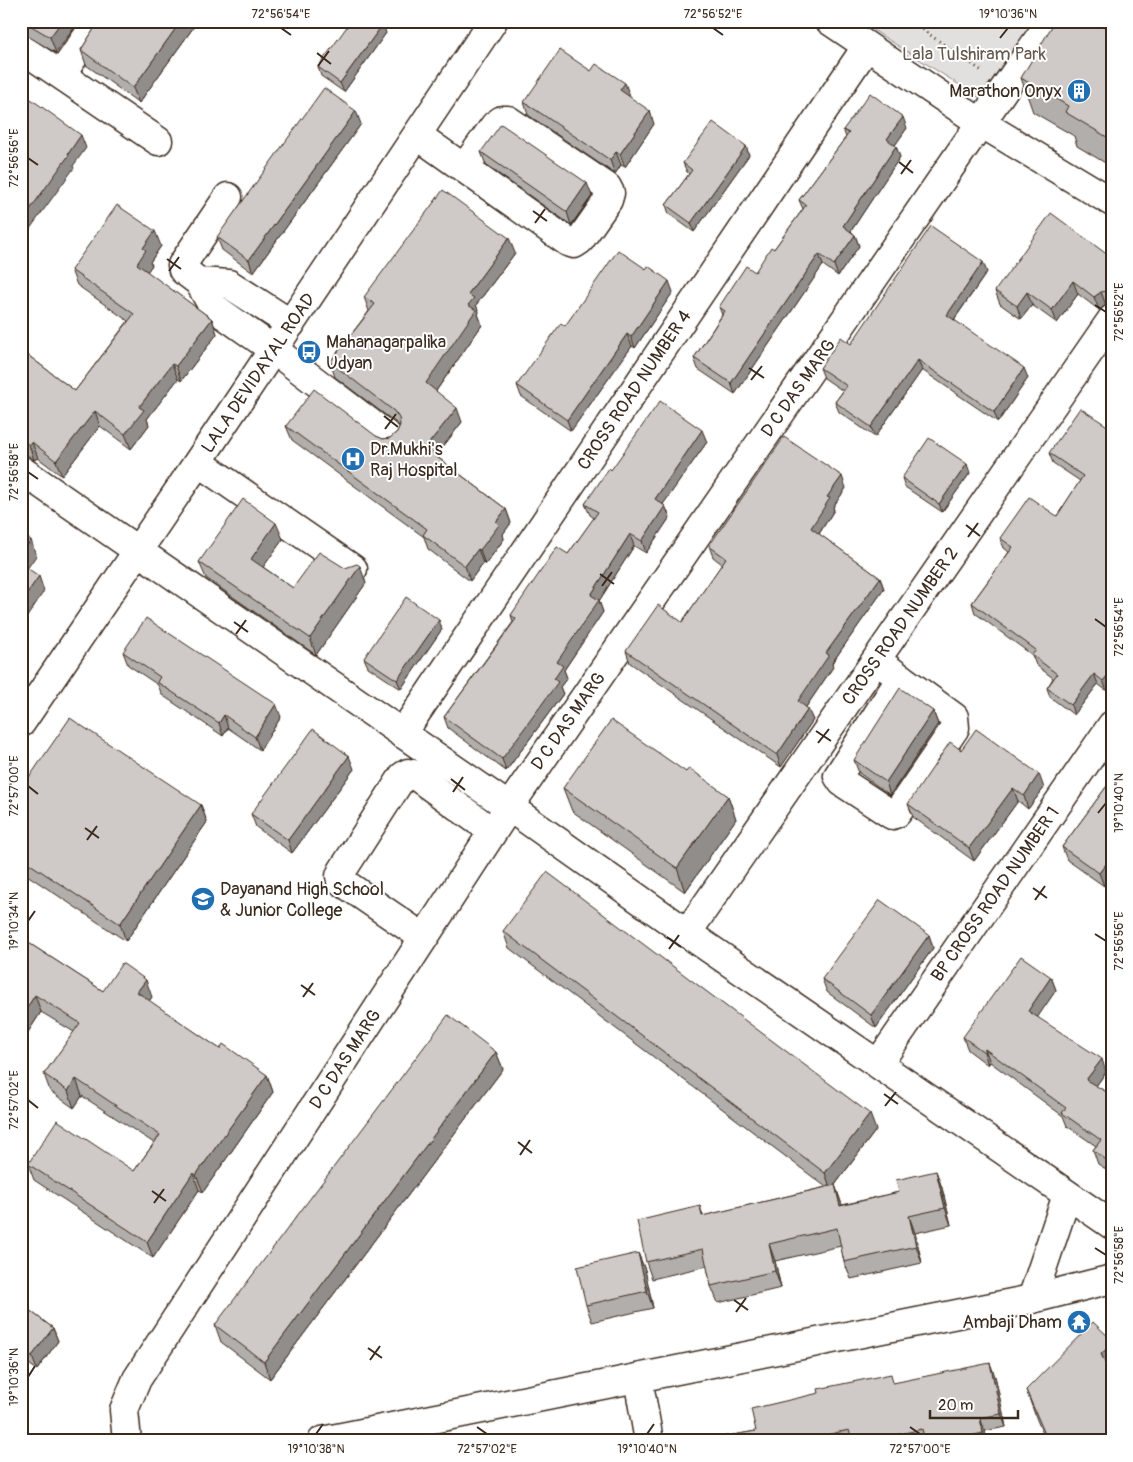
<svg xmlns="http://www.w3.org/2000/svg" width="1133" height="1462" font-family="Pangolin,sans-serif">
  <rect width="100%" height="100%" fill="#fff"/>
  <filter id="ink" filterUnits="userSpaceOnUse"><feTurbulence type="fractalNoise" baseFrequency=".02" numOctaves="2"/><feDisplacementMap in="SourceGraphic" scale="10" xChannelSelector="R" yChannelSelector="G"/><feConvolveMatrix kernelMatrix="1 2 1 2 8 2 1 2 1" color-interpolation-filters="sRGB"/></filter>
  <g filter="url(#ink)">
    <path fill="#e2e0de" stroke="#8e857e" d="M859,21h178l-54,79z"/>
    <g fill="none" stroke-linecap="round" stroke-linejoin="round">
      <g stroke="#3b2a1e" stroke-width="31">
        <path id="minor" d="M830,21l151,102 131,79
          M21,48l137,93
          M61,75l37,-54
          M417,135l151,107 6,2 6,-4 28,-40 2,-7 -3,-6 -99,-67h-6l-7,5 -31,43
          M228,197l-46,68 1,5 16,12 30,2 62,40
          M199,282l14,25 61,43 116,88
          M198,462l155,107
          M21,470l488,337 178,126 425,292
          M876,660l78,57 1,11 -58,85 -5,2 -50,-33 -4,-6 63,-98
          M21,723l177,-261 295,-441
          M402,734l465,-688
          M687,933l425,-614
          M424,938l-83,-57 -1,-5 2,-5 61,-95 5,-3 5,1 65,47
          M878,1064l234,-339
          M1032,1299l35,-104
          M638,1378l11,63
          M127,1441l-3,-31 13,-31 372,-572 542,-786"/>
      </g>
      <g stroke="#3b2a1e" stroke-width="31">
        <path id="major" d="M322,1441l710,-142 80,-20"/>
      </g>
      <path stroke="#3b2a1e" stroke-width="3" stroke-dasharray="1 4" stroke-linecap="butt" d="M910,21l72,50
        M938,21l10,5 23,-5"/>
      <use href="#minor" stroke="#fff" stroke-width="28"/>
      <use href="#major" stroke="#fff" stroke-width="28"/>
    </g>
    <path fill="#b2aeab" stroke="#3b2a1e" d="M21,21h58l-23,32 -35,-21z
      M99,21h99l-59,82 -53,-38 -5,-15z
      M1112,31v136l-35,-21 -3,-10 -41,-24 -12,-34z
      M386,33l-42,59 -23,-16 -3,-9z
      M591,71l39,25 -1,1 25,27 -29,43 -4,-2 -6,9 -87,-59 -4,-13z
      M361,124l-108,149 -31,-23 -5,-13z
      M907,128l-12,17 5,12 -49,74 4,4 4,11 -21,30 -15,-11 -88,129 -37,-25 -4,-11 28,-43 -3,-8 36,-35 19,-23 29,-40 -4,-9 47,-63 -3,-7z
      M746,146l3,9 -55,77 -25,-18 -3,-9 23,-31 -2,-2 -4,-9z
      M481,152l111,44 -21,29 -85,-60z
      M161,246l-11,16 2,3 -5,7 65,47 5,15 -36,47 -3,-2 -31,40 2,6 -18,24 -31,-23 -38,50 -24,-18 -4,2 -13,-10v-100l54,41 53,-70 -51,-36 -6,-15z
      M515,253l-39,52 3,7 -1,2 4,11 -46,66 26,31 -26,34 70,53 5,14 -8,11 1,5 -19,26 -2,-2 -13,18 -42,-32 -4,-12 -132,-97 -6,-14 90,10 7,3 7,-1 7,-6 3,-6 -65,-49 -5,-15 39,-51 -5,-14z
      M1112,258v46l-6,1 -7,5 -21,-16 -21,29 -25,-18 -11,14 -21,-15 -5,-13z
      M987,272l-33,48 74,58 -30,44 -76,-52 -47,67 -36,-25 -4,-10 8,-11 -19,-13 -4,-10 31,-24z
      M673,292l-38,56 -3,-2 -61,85 -50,-35 -4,-11 48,-59z
      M1112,429v255l-5,7 -9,-7 -24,31 -24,-18 -3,-9 6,-10 -17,-13 -4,-10 -57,-42 -3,-10 37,-51 -5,-4 -4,-10 57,-22 23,-35 -27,-18 -4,-10z
      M707,442l-44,62 2,2 5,11 -24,36 -12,-7 -35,55 4,11 -39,58 3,8 -7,9 3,7 -57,77 -58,-43 -4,-11 69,-95 -2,-7 57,-61 26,-36 -4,-3 -5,-11 26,-34z
      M970,473l-28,39 -37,-25 -3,-9z
      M846,488l-13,19 1,3 -15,24 61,44 4,11 -52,74 1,4 -27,40 7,13 -32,47 -151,-104 -4,-12 56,-29 40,-58 -9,-7 -4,-11z
      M283,539l-20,28 30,21 73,-5 -50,72 -110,-77 -7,-16z
      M442,629l-41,60 -33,-22 -4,-9z
      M123,652l158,65 -21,33 -32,-22 -5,8 -61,-41 -4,-10 -30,-20z
      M933,711l5,13 -48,71 -31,-22 -5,-13z
      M961,750l83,38 -16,21 -10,-8 -44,60 -61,-44 -5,-13z
      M354,769l-62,84 -36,-26 -5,-13z
      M686,772l42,24 8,23 -51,73 -113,-81 -9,-23z
      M1112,779l-8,107 -37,-26 -5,-13z
      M21,789l180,16 6,17 -81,119 -105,-70z
      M503,931l373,199 -41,55 7,20 57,-13 37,-21 6,17 9,37 -36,8 7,30 -71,16 -7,-17 -3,-16 -66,15 6,27 -63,15 -7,-17 -4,-20 -55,13 -6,-17 54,-56 3,10 123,-29 -317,-239z
      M929,935l4,13 -57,80 -49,-36 -5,-13z
      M21,938l82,53 49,6 -3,4 71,48 47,26 6,17 -70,100 -4,-2 -46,68 -119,-78 -6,-16 106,7 20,-28 -72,-47 -8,12 -24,-17 -6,-17 30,-42 -33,-20 -20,31z
      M1051,977l5,13 -19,27 69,55 -10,14 16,9v78l-14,-9 -5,-14 3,-4 -29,-20 -4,-10 -73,-54 -2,3 -20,-15 -5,-13z
      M496,1052l7,17 -233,310 -49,-37 -6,-17z
      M638,1253l7,17 8,38 -61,14 -6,-17z
      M21,1304l32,24 5,13 -21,29 -16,-12z
      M995,1376l11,51 -21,4 2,10h-288l57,-10 138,-48z
      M1026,1390l86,51h-66l-9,-21z"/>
    <path fill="#918d8b" stroke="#3b2a1e" d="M62,21h17l-23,32 -6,-16z
      M181,21h17l-59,82 -6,-15z
      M383,24l3,9 -42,59 -4,-9z
      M625,83l5,13 -5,7 -5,-13z
      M356,111l5,13 -108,149 -4,-13z
      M650,111l4,13 -29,43 -5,-13z
      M903,117l4,11 -16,23 -4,-12z
      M81,135l5,13 -13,18 1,2 -53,73v-19z
      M746,146l3,9 -55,77 -3,-9z
      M896,146l4,11 -53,80 -4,-11z
      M616,152l5,13 -6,9 -5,-14z
      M587,183l5,13 -21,29 -4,-13z
      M155,231l6,15 -11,16 2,3 -10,14 -5,-15 6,-16z
      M855,235l4,11 -21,30 -4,-11z
      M509,238l6,15 -39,52 3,7 -1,2 4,11 -51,73 -5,-15 42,-78v-11z
      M819,254l4,11 -88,129 -4,-11z
      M983,262l4,10 -37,53 -3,-10z
      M669,281l4,11 -38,56 -4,-11z
      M1073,281l5,13 -21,29 -5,-13z
      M1027,292l5,13 -11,14 -4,-13z
      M1101,292l5,13 -7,5 -5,-13z
      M212,319l5,15 -36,47 -5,-15z
      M627,334l5,12 -61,85 -4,-11z
      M918,360l4,10 -47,67 -4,-10z
      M172,364l6,15 -31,40 2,6 -18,24 -6,-15 14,-27z
      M1024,368l4,10 -30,44 -4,-10z
      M457,408l5,14 -32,41 -5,-15z
      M95,411l5,15 -38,50 -6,-15z
      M702,430l5,12 -48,68 -4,-11z
      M32,442l6,16 -4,2 -5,-15z
      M967,464l3,9 -28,39 -3,-8z
      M842,476l4,12 -13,19 1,3 -19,30 -4,-12 16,-31z
      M665,506l5,11 -24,36 -4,-12z
      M506,509l5,14 -8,11 1,5 -19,26 -5,-15 16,-28z
      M276,523l7,16 -26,37 -6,-17z
      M630,534l4,12 -35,55 4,11 -39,58 3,8 -7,9 3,7 -57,77 -4,-12 52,-80 3,-17 34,-67z
      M31,540l5,16 -14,20 -1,-2v-20z
      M478,549l5,14 -13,18 -5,-15z
      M360,566l6,17 -50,72 -6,-17z
      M39,576l5,15 -23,35v-24z
      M880,578l4,11 -52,74 1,4 -31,46 -4,-12 28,-48z
      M439,620l3,9 -41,60 -4,-9z
      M1112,670v14l-5,7 -4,-10z
      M1094,674l4,10 -24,31 -3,-10z
      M276,704l5,13 -21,33 -5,-13z
      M808,709l5,11 -32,47 -4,-12z
      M933,711l5,13 -48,71 -4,-13z
      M224,715l4,13 -5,8 -4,-13z
      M349,756l5,13 -62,84 -4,-13z
      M1039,774l5,14 -16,21 -4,-13z
      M1013,788l5,13 -44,60 -5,-13z
      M728,796l8,23 -51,73 -8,-24z
      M201,805l6,17 -81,119 -6,-17z
      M1112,856v19l-8,11 -5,-13z
      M929,935l4,13 -57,80 -5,-13z
      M1051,977l5,13 -23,34 -5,-13z
      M146,980l6,17 -9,12 -6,-17z
      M35,995l6,17 -20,31v-26z
      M985,1049l5,13 -2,3 -4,-13z
      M496,1052l7,17 -233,310 -6,-17z
      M1102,1059l4,13 -15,21 -5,-13z
      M267,1075l6,17 -70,100 -7,-17z
      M76,1079l6,17 -8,12 -6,-17z
      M870,1114l6,16 -45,60 -6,-17z
      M936,1171l6,17 9,37 -6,-17z
      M193,1173l6,17 -46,68 -6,-16z
      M835,1185l6,17 5,20 -6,-16z
      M909,1216l6,17 7,30 -6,-17z
      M769,1244l6,17 6,27 -6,-17z
      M638,1253l7,17 8,38 -6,-17z
      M53,1328l5,13 -21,29 -5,-14z
      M1112,1344v40l-11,-30z
      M990,1363l5,13 11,51 -5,-13z
      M980,1418l5,13 2,10h-1l-3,-8z"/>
    <path fill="#cfcac7" stroke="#3b2a1e" d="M23,21h39l-12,16z
      M99,21h82l-48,67 -52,-38z
      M351,21h28l4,3 -43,59 -22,-16z
      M1055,21h41l16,10v109l-47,-28 3,-6 -47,-28z
      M560,50l31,21 5,-7 29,19 -5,7 30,21 -30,43 -4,-2 -6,8 -86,-58z
      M324,88l32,23 -107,149 -32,-23z
      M21,92l60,43 -13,19 1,1 -48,67z
      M870,93l33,24 -16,22 9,7 -53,80 12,9 -21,30 -15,-11 -88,129 -37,-25 31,-47 -6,-4 27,-41 9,6 16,-25 3,2 32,-44 -7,-5 50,-67 -6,-3z
      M713,122l33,24 -55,77 -25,-18 26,-35 -9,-7z
      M501,124l86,59 -20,29 -86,-60z
      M443,190l66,48 -41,56 6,4 -6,7 8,5 -50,73 31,25 -32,40 81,61 -10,13 3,3 -19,25 -2,-1 -13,17 -42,-31 4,-6 -141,-103 28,-37 62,47 7,3 7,-1 7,-6 3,-7 -1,-7 -5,-7 -64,-49 45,-58 -11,-7z
      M117,205l38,26 -12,17 3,2 -9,14 75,55 -36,47 -4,-2 -33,43 5,3 -19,24 -30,-23 -39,50 -24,-19 -3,3 -8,-6v-89l54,41 59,-77 -63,-44z
      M1051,213l61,45v33l-3,-1 -8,2 -7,5 -21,-16 -21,29 -25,-18 -10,14 -22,-15z
      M931,226l52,36 -36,53 77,53 -30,44 -76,-52 -47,67 -36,-25 12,-16 -27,-18 21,-31 10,7z
      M618,250l28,19 2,-3 21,15 -38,56 -4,-3 -60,86 -50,-35 44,-62 4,3z
      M660,401l42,29 -47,69 10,7 -23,35 -12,-7 -39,61 8,5 -42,62 6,4 -9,13 4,3 -56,77 -58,-42 72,-98 -5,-4 46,-68 11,7 30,-42 -13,-8 24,-36 2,2z
      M1080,408l32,21v241l-9,11 -9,-7 -23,31 -24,-17 10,-14 -25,-19 4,-5 -64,-47 41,-56 -13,-9 29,-41 28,19 26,-40 -34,-23z
      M784,437l58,39 -15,21 3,1 -19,30 69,50 -54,75 3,2 -31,46 10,8 -31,46 -151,-104 32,-46 24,17 44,-64 -17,-12z
      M929,438l38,26 -28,40 -37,-26z
      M243,499l33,24 -25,36 42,29 26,-36 26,16 12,-4 3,2 -50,72 -111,-76z
      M21,534l10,6 -10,14z
      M21,564l18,12 -18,26z
      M406,597l33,23 -42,60 -33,-22z
      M146,618l130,86 -21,33 -31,-22 -5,8 -62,-41 3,-5 -37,-25z
      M900,688l33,23 -47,71 -32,-22z
      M70,718l131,87 -81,119 -99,-66v-69z
      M611,720l75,52 3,-4 39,28 -51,72 -114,-80z
      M313,729l36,27 -61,84 -37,-26z
      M976,729l63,45 -15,22 -11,-8 -44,60 -61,-44 42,-62 11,8z
      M1112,779v77l-13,17 -37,-26z
      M547,872l323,242 -45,59 -322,-242z
      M880,900l49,35 -58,80 -49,-36z
      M21,938l82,53 19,-28 24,17 -9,12 83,57 3,-5 44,31 -71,100 -3,-2 -46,69 -119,-78 29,-44 77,51 26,-36 -84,-56 -8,12 -24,-17 36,-51 -45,-28 -14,22z
      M1021,956l30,21 -23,34 74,48 -16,21 26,15v69l-19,-14 8,-10 -39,-27 4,-5 -81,-59 -1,3 -21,-15z
      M448,1015l48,37 -232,310 -49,-37z
      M936,1171l9,37 -36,8 7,30 -72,16 -7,-34 -68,16 6,27 -64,15 -8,-37 -57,13 -9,-41 63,-15 2,10 133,-31 5,21 59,-14 -3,-12z
      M638,1253l9,38 -61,14 -9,-38z
      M21,1304l32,24 -21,28 -11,-8z
      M1093,1322l19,18v4l-11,10 11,24v63h-64l-22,-51z
      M990,1363l11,51 -21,4 3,15 -37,8h-21l-3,-12 -53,12h-17l-3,-11 -52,11h-98l57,-10 -5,-22 68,-16 -1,-4 73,-15 2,9z"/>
  </g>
  <path fill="none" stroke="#3b2a1e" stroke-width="2" d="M281,28l10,7M713,28l10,7M1000,38l8,-10M317,53l14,11M318,66l11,-15M28,158l10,7M899,162l14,11M901,174l10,-14M533,211l14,10M535,223l10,-14M167,259l14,10M169,271l10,-14M1095,305l11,7M749,368l15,10M751,380l11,-14M384,416l14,11M385,429l11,-15M28,472l10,7M966,525l14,11M968,537l10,-14M600,574l14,10M602,586l10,-14M1095,619l11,8M234,622l14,10M236,634l10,-14M816,731l15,10M818,743l11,-14M451,779l14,11M28,786l10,8M453,792l10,-15M1098,813l8,-10M85,828l14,10M87,840l10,-14M1033,888l14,10M1035,900l10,-14M28,921l7,-10M1095,934l11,7M667,937l14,10M669,949l10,-14M301,985l14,10M303,997l10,-14M884,1094l14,10M28,1100l10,8M885,1106l11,-14M518,1142l14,11M520,1155l10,-15M152,1191l14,10M154,1203l10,-14M1095,1248l11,7M734,1300l14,10M736,1312l10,-14M368,1348l14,10M370,1360l10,-14M28,1377l7,-11M477,1427l10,7M910,1427l10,7M316,1434l7,-10M647,1434l7,-10"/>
  <defs>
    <g id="building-disc" transform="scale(1.25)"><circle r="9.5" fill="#1f6fb2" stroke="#fff"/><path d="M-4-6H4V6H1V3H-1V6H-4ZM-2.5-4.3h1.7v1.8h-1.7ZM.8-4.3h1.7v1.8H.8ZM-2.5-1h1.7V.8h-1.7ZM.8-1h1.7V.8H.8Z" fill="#fff"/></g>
    <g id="bus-disc" transform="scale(1.25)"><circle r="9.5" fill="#1f6fb2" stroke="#fff"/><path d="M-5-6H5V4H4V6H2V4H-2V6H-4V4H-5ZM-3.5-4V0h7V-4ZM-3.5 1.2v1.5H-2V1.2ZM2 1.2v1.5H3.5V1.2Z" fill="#fff"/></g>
    <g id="hospital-disc" transform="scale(1.25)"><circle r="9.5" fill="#1f6fb2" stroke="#fff"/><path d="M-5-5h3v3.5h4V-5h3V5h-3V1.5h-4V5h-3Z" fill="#fff"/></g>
    <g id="school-disc" transform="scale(1.25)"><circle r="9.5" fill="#1f6fb2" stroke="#fff"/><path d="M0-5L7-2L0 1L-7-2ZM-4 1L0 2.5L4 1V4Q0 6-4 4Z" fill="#fff"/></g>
    <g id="temple-disc" transform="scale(1.25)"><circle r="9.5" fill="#1f6fb2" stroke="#fff"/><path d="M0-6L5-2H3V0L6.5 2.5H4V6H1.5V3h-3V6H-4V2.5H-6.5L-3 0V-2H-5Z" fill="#fff"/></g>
  </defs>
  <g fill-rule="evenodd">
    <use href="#building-disc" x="1079" y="91"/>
    <use href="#bus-disc" x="309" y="352"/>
    <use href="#hospital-disc" x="353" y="459"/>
    <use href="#school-disc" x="203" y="899"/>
    <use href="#temple-disc" x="1079" y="1322"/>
  </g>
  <g text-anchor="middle" stroke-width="4" stroke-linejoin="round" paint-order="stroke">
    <g font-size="18" fill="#65584e" stroke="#fff">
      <text x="974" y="60">Lala Tulshiram Park</text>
    </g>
    <g font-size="18" fill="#3b2a1e" stroke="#fff" text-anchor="start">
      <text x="1062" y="97" text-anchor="end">Marathon Onyx</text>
      <text x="326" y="348">Mahanagarpalika<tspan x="326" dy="21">Udyan</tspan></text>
      <text x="370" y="455">Dr.Mukhi's<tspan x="370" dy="21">Raj Hospital</tspan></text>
      <text x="220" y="895">Dayanand High School<tspan x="220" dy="21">&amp; Junior College</tspan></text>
      <text x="1062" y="1328" text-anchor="end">Ambaji Dham</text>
    </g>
    <g font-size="18" fill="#3b2a1e" stroke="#fff">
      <text transform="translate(258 373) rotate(-56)" y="6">LALA DEVIDAYAL ROAD</text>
      <text transform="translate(798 388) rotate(-55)" y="6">D C DAS MARG</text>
      <text transform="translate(634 390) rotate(-56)" y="6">CROSS ROAD NUMBER 4</text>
      <text transform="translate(900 626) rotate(-55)" y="6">CROSS ROAD NUMBER 2</text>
      <text transform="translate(568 721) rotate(-55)" y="6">D C DAS MARG</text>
      <text transform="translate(995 894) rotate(-55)" y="6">BP CROSS ROAD NUMBER 1</text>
      <text transform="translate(345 1059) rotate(-57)" y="6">D C DAS MARG</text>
    </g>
  </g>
  <rect width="1133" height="1462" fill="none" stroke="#fff" stroke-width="55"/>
  <path d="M930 1410v8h88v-8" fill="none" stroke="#3b2a1e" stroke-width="2.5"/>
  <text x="938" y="1410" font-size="15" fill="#3b2a1e" stroke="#ffffff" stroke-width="4" paint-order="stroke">20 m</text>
  <rect x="28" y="28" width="1078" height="1406" fill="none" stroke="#3b2a1e" stroke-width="2"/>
  <g font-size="12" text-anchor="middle" fill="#3b2a1e">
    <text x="281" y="18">72°56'54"E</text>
    <text x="713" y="18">72°56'52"E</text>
    <text x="1008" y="18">19°10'36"N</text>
    <text transform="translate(14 158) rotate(-90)" y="4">72°56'56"E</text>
    <text transform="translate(1119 312) rotate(-90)" y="4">72°56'52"E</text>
    <text transform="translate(14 472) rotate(-90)" y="4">72°56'58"E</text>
    <text transform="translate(1119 627) rotate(-90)" y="4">72°56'54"E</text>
    <text transform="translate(14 786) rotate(-90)" y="4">72°57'00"E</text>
    <text transform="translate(1119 803) rotate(-90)" y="4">19°10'40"N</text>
    <text transform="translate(14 921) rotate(-90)" y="4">19°10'34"N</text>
    <text transform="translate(1119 941) rotate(-90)" y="4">72°56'56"E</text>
    <text transform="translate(14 1100) rotate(-90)" y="4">72°57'02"E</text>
    <text transform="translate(1119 1255) rotate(-90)" y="4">72°56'58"E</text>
    <text transform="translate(14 1377) rotate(-90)" y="4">19°10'36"N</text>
    <text x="316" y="1453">19°10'38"N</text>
    <text x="487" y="1453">72°57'02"E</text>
    <text x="647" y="1453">19°10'40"N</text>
    <text x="920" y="1453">72°57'00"E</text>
  </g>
</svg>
